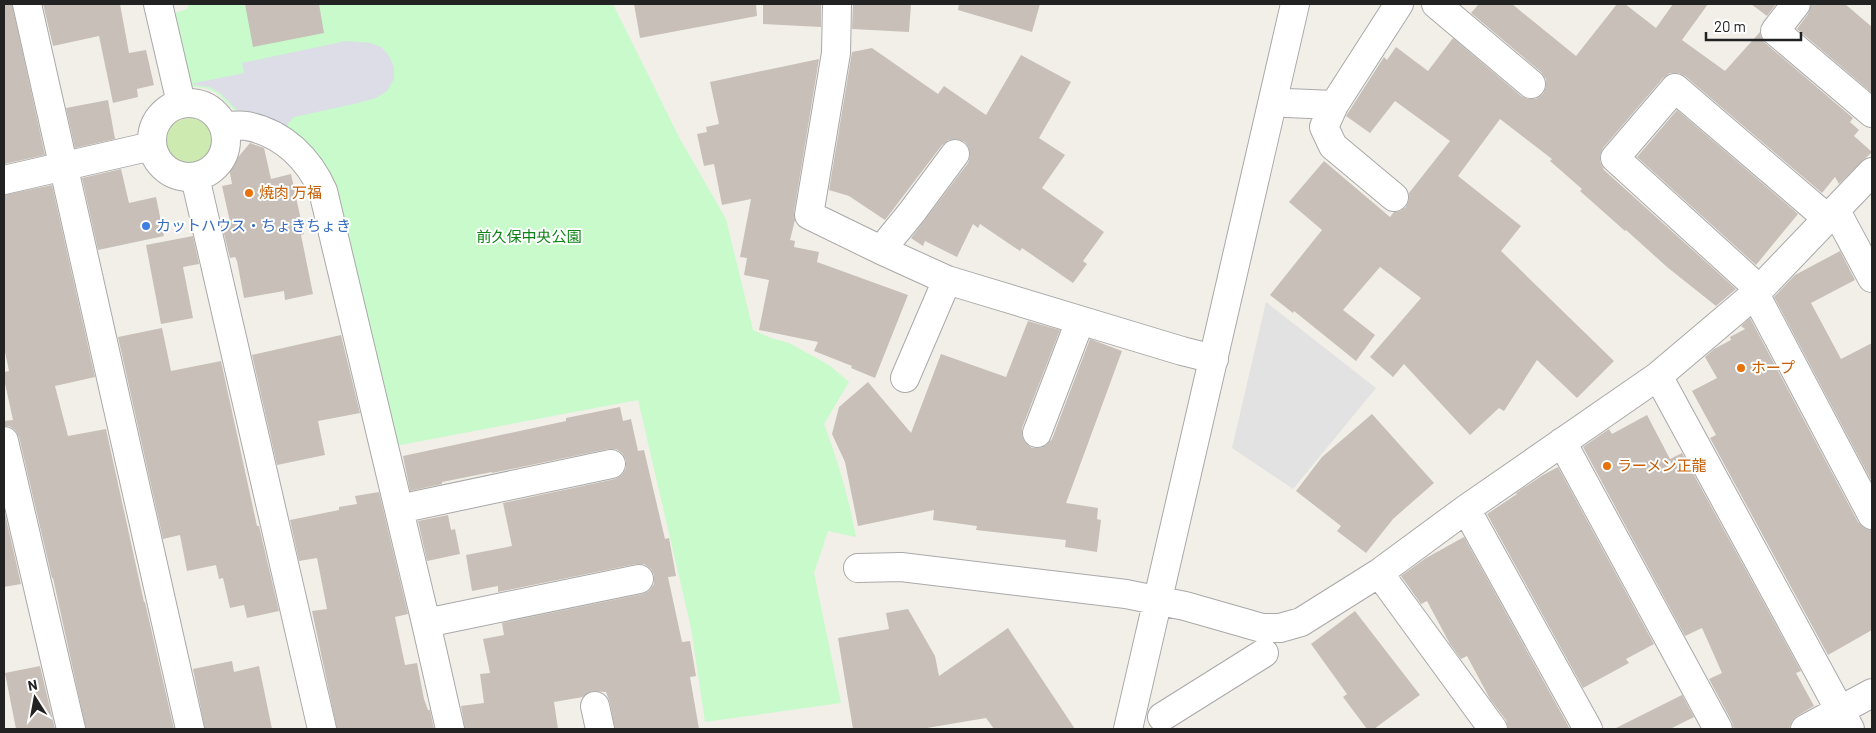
<svg xmlns="http://www.w3.org/2000/svg" width="1876" height="733" font-family="Barlow,'Noto Sans JP',sans-serif">
  <rect width="100%" height="100%" fill="#f2efe9"/>
  <path fill="#cdebb0" d="M166 141a23 23 0 1 1 46 0a23 23 0 1 1-46 0Z"/>
  <path fill="#c8facc" d="M189,4h424l66,133 47,82 27,111 18,8 18,5 40,22 20,17 -25,42c14,37 25,74 32,113l-28,-6 -14,42 27,130 -136,19 -14,-94 -53,-228 -243,46 -68,-274 -90,-59 -20,-20 -12,-5 -17,-2 -16,-72 15,-5z"/>
  <path fill="#e2e2e2" d="M1266,302l110,86 -83,101 -61,-41z"/>
  <path fill="#dddde8" d="M346,41l24,2 11,4 7,7 6,13v12l-4,7 -3,5 -11,7 -18,5 -64,14 -9,10 -12,-8 -35,-8 -19,-19 -10,-5 -19,-3 54,-11 -2,-10z"/>
  <path fill="#c7bfb8" d="M4,4h8l33,151 -41,9z
    M43,4h77l9,49 17,-3 8,35 -17,4 1,8 -25,6 -14,-67 -46,10z
    M245,4h74l5,29 -71,14z
    M634,4h122l1,12 -117,22z
    M763,4h58v23l-58,-3z
    M853,4h58l-2,28 -57,-3z
    M959,4h81l-8,28 -74,-22z
    M1479,4h33l64,52 41,-52h8l31,24 17,-24h35l-26,36 43,31 35,-39 1,5 4,6 88,75 -3,4 9,8 -5,6 18,16 -33,32 -4,-7 -13,16 -137,-117 -7,-3h-8l-7,5 -60,70 -3,7v7l4,8 132,119 -20,17 -49,-39 -41,-37 -1,1 -45,-40 2,-2 -32,-28 2,-2 -52,-40 -42,57 63,50 -20,25 113,110 -37,37 -40,-38 -33,51 -5,-3 -29,27 -66,-71 -11,13 -23,-20 51,-59 -41,-31 -37,43 32,25 -19,26 -62,-50 -1,2 -23,-18 52,-65 -33,-28 35,-41 66,56 4,-5 6,-1 6,-4 3,-7v-7l41,-52 -55,-40 -25,32 -24,-17 38,-59 3,3 9,-13 32,24 25,-33 68,58 7,3h8l7,-5 3,-7v-8l-5,-7 -70,-59z
    M1751,4h25l-9,12z
    M1811,4h34l27,23v66l-75,-64 11,-15z
    M872,48l66,46 6,-8 42,29 35,-60 50,27 -32,56 26,17 -23,33 62,44 -21,29 4,3 -14,19 -51,-35 -2,3 -40,-27 -2,4 -5,-4 -16,33 -32,-16 -2,5 -12,-8 57,-75 2,-7 -1,-8 -4,-6 -8,-3 -8,1 -7,5 -57,75 -36,-24 -20,-6 23,-138z
    M819,59l-25,153 1,8 -5,20 5,1 -1,6 25,5 -2,10 91,33 -33,83 -24,-10 1,-2 -38,-15 4,-9 -59,-12 10,-50 -25,-5 3,-17 -7,-1 11,-58 -29,6 -8,-41 -10,2 -7,-32 10,-2 -1,-5 13,-3 -9,-42z
    M108,100l7,39 -40,9 -9,-40z
    M1677,110l121,104 -42,51 -119,-108z
    M250,143l14,5 7,31 20,-5 13,60 -3,1 12,59 -28,6 -1,-9 -40,7 -7,-37 -2,-4 -5,1 -7,-28 5,-1v-2l3,-1 -9,-40 10,-2 -3,-16z
    M121,169l8,34 27,-6 8,39 -66,14 -16,-72z
    M52,185l43,192 -40,9 13,50 38,-7 38,173h1l29,127h-88l-33,-151h-1l-33,-141 -4,-7 -6,-4h-5v-5l9,-1 -9,-41v-7l5,-1 -5,-24v-152z
    M193,236l6,28 -16,3 10,51 -32,6 -15,-79z
    M1840,251l15,29 -44,23 30,56 31,-16v139l-98,-185 21,-22z
    M1750,318l108,204 6,6 8,2v100l-44,25 -118,-217 6,-3 -24,-44 25,-13 -12,-21 9,-8 17,-9 -1,-3 15,-8 -4,-3z
    M1028,321l32,9 -38,98v8l3,6 7,6h8l6,-3 6,-6 38,-100 32,12 -56,152 32,5 -1,11 4,1 -4,32 -32,-5 1,-7 -90,-10 1,-4 -44,-6 1,-10 -76,16 -13,-64 -13,-28 7,-27 29,-25 43,51 30,-79 65,23z
    M162,328l9,43 50,-10 36,165h2l20,85 -32,7 -3,-13 -14,3 -7,-30 -4,1 -3,-14 -29,6 -7,-36 -17,4 -45,-202z
    M341,335l19,78 -42,8 7,34 -48,10 -25,-110z
    M620,407l3,14 8,-2 7,32 6,-1 21,89 4,-1 7,38 -8,1 14,65 8,-1 6,35 -6,1 9,52h-84l-5,-26 -4,-11 -14,-1 -9,6 -29,5 4,27h-93l-4,-23 23,-3 -4,-29 10,-1 -7,-34 21,-4 -2,-12 140,-29 7,-3 5,-7v-9l-3,-6 -7,-5h-8l-138,28v-6l-26,5 -6,-36 46,-9 -9,-43 112,-24 7,-4 4,-7v-8l-4,-7 -6,-4h-8l-116,24v-1l-50,10v2l-32,7 -7,-35 163,-35v-3z
    M1372,414l62,69 -41,36 -27,34 -29,-22 4,-5 -45,-35 26,-34z
    M1647,415l23,44 12,-6 119,218 -5,2 18,33 -17,10 -5,5 -3,8h-55l-2,-7 -23,-43 13,-6 -20,-45 -17,8 -102,-189 26,-18 3,5z
    M1558,467l96,177 -28,15 3,4 -46,25 -96,-174 30,-20 -1,-1 27,-18z
    M379,492l29,122 -13,3 10,48 12,-2 7,36 4,11h2l4,19h-97l-25,-118 15,-2 -10,-51 -18,3 -9,-41 49,-10v-3l18,-3 -2,-8z
    M4,509l17,75 -17,3z
    M448,515l3,15 4,-1 5,25 -33,7 -9,-40z
    M1464,537l106,192h-62l-2,-9 -16,-21 -23,-43 -6,3 -11,-15 -23,-43 -6,3 -20,-28 25,-18z
    M908,609l27,47 4,20 69,-48 67,101h-81l-8,-11 -65,11h-68l-15,-91 51,-9 -3,-16z
    M1355,611l65,84 -46,34h-7l-24,-32 4,-3 -36,-50z
    M232,661l2,11 25,-6 13,63h-67l-12,-60z
    M40,666l15,63h-39l-11,-56z
    M1682,695l12,22 -24,12h-56z"/>
  <g fill="none" stroke-linecap="round" stroke-linejoin="round">
    <g stroke="#a9a9a9" stroke-width="30">
      <path id="minor" d="M27,4l163,725
        M158,4l23,99
        M837,4l-1,49 -27,162 72,35 66,30 235,71 32,8
        M1436,4l95,80
        M1796,4l-21,27 97,82
        M1273,100l14,3 47,2
        M152 140a37 37 0 1 1 74 0a37 37 0 1 1-74 0Z
        M224,126c7,0 16,-1 23,0 36,7 62,33 76,65l103,432 24,106
        M195,177l127,552
        M4,180l148,-34
        M1394,197l-61,-51 -9,-19 10,-22 65,-101
        M1836,211l36,67
        M881,250l31,-38 43,-58
        M1759,289l-144,-131 60,-70 153,131
        M1755,294l117,221
        M1658,376l192,353
        M905,378l42,-98
        M1037,433l43,-112
        M4,441l67,288
        M1562,442l156,287
        M399,509l212,-45
        M1466,509l122,220
        M858,568l43,-1 225,27 59,12 77,22h18l21,-6 78,-49 87,-64 192,-133 97,-82 117,-122
        M1379,573l114,156
        M426,623l213,-44
        M595,706l5,23
        M1162,717l102,-64
        M1128,729l167,-725
        M1805,729l67,-36"/>
    </g>
    <use href="#minor" stroke="#fff" stroke-width="28"/>
  </g>
  <g fill="#e8710a" stroke="#fff" stroke-width="2">
    <circle cx="249" cy="193" r="5"/>
    <circle cx="1741" cy="368" r="5"/>
    <circle cx="1607" cy="466" r="5"/>
  </g>
  <circle fill="#3f7fe0" stroke="#fff" stroke-width="2" cx="146" cy="226" r="5"/>
  <g text-anchor="middle" stroke-width="4" stroke-linejoin="round" paint-order="stroke">
    <g font-size="15" fill="#c56008" stroke="#fff" text-anchor="start">
      <text x="259" y="198">焼肉 万福</text>
      <text x="1751" y="373">ホープ</text>
      <text x="1617" y="471">ラーメン正龍</text>
    </g>
    <g font-size="15" fill="#366cbe" stroke="#fff" text-anchor="start">
      <text x="156" y="231">カットハウス・ちょきちょき</text>
    </g>
    <g font-size="15" fill="#0c8416" stroke="#fff">
      <text x="529" y="242">前久保中央公園</text>
    </g>
  </g>
  <rect width="1876" height="733" fill="none" stroke="#222222" stroke-width="10"/>
  <g transform="translate(35 698) rotate(349)" stroke="#ffffff" stroke-width="4" paint-order="stroke">
  <path d="M0-4L9 19L0 12L-9 19Z" fill="#222222"/>
  <text y="-8" font-size="14" font-weight="bold" text-anchor="middle" fill="#222222">N</text>
  </g>
  <path d="M1706 32v8h95v-8" fill="none" stroke="#222222" stroke-width="2.5"/>
  <text x="1714" y="32" font-size="15" fill="#222222" stroke="#ffffff" stroke-width="4" paint-order="stroke">20 m</text>
</svg>
